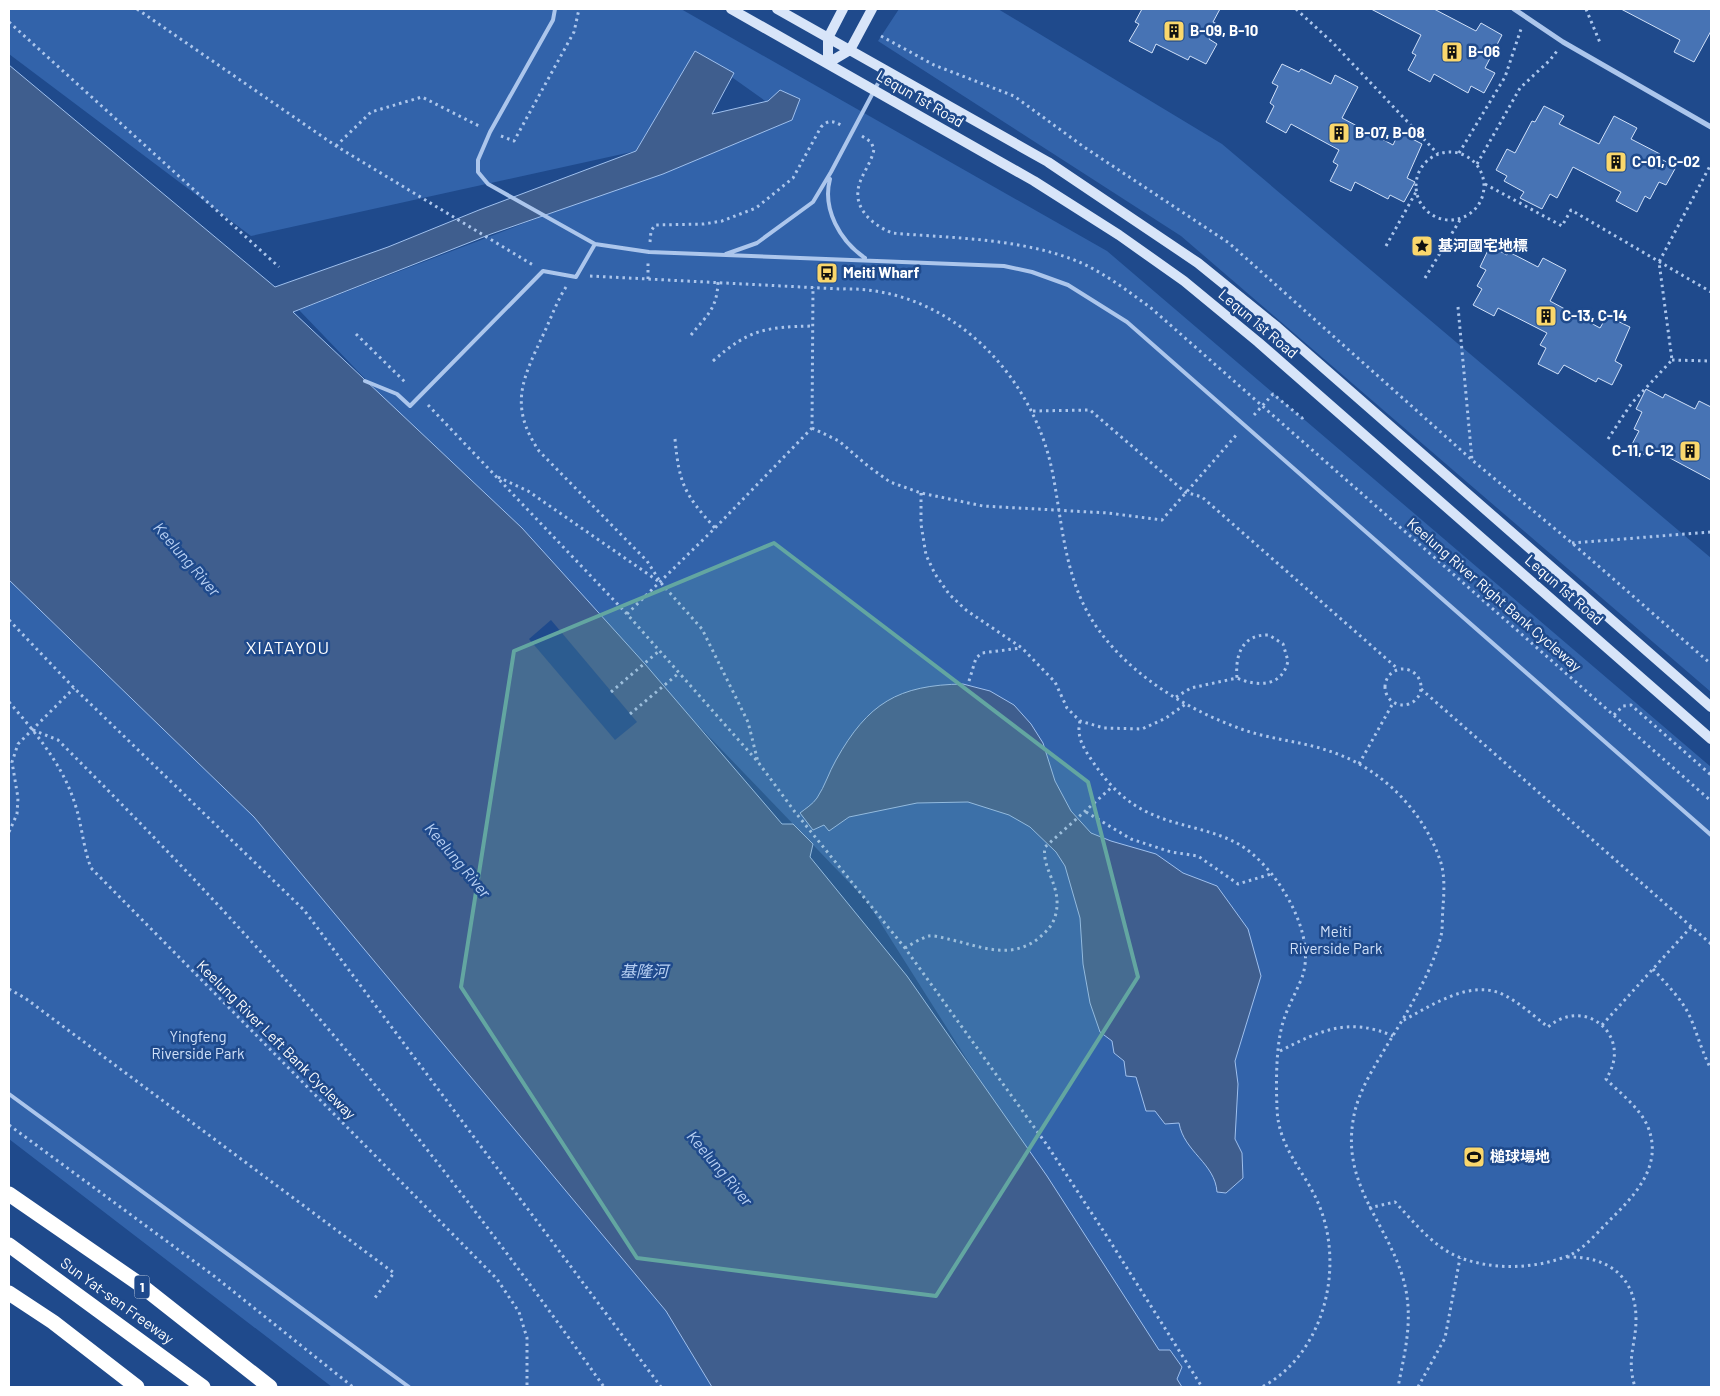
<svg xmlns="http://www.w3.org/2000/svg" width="1720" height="1396" font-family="Barlow,'Noto Sans TC',sans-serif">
  <rect width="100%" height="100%" fill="#1f4a8c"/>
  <path fill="#3263aa" d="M9,9h672l426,242 604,516v620h-537l-308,-487 -567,-590 493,-190 -97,-69 -59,100 -385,85 -242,-182z
    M899,9h99l224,135 489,414v134l-530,-456 -303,-195z
    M9,580l245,237 412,494 46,76h-380l-323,-248z"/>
  <path fill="#3f5e8e" stroke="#9fc0ee" d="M695,51l39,22 -22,41 56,-13 12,-11 20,9 -8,21 -129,54 -172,60 -198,78 229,216 123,136 137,160h11l20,20 -3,13 97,119 140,200 112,174h11l12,17 -5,12 5,8h-470l-46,-76 -412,-494 -245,-237v-515l266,222 113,-40 91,-37 157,-59z
    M963,684l27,7 24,14 17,19 12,19 12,38 16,30 20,22 20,8 45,13 27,19 34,13 31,43 13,47 -26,85 3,23 -3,55 7,14 1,25 -17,15 -9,-1c-2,-29 -33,-40 -38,-69l-14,1 -10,-13h-9l-10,-34 -10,-1 -2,-15 -10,-8 -2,-12 -12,-9 -10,-29 -7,-39 -3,-46 -15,-52 -9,-14 -26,-25 -21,-12 -41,-13 -51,1 -68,14 -20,14 -5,-6 -11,5 -13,-17c5,-4 13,-9 17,-15 8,-12 12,-26 19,-38 32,-57 62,-75 127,-76z"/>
  <path fill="#1f4a8c" d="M551,620l86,102 -22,18 -86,-101z"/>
  <path fill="#4773b4" stroke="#d1e1f9" d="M1142,9h78l-7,13 4,2 -8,15 8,5 -11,20 -16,-8 -2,4 -32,-16 -4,9 -23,-12 10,-17 -4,-2z
    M1371,9h63l42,22 5,-8 21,12 -17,33 10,5 -11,20 -13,-7 -3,7 -34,-19 -4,8 -22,-12 8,-15 -4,-2 9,-18z
    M1621,9h90v22l-17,31 -20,-10 6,-12z
    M1282,64l17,8 2,-3 30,15 4,-9 23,12 -16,31 51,27 6,-13 23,12 -15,34 8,4 -11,20 -14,-7 -2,4 -33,-17 -4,9 -21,-10 8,-16 -5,-3 6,-12 -48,-26 -5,9 -20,-11 8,-16 -4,-3 8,-17 -6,-3z
    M1544,106l20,10 -5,8 40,20 15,-28 23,12 -6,11 29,15 -1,4 17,9 -10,18 -7,-3 -9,17 -5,-3 -8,16 -21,-11 5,-9 -48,-25 -16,31 -7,-4 -8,15 -22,-11 4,-6 -20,-11 3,-5 -11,-6 11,-21 8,4 17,-32 3,1z
    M1490,246l17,9 2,-3 29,15 5,-9 23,12 -16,31 50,27 7,-12 23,11 -15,34 7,4 -10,20 -14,-7 -2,4 -32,-17 -6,9 -20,-10 8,-16 -6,-3 7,-12 -49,-25 -4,8 -21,-11 9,-16 -5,-3 9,-16 -6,-3z
    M1646,389l17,9 2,-4 30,15 4,-8 12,6v73l-56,-30 -4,8 -21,-10 9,-17 -5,-2 8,-17 -6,-3z"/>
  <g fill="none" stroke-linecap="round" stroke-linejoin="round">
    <path stroke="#acc6ec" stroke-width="3" stroke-dasharray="2.5 4" stroke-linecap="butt" d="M137,9l199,137 197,119
      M1296,9l37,34 105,111
      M1586,9l15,36
      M9,22l270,245
      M881,36l53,29 80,31 70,51 145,96 243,217 100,83 139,121
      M501,136l13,5 60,-109 5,-23
      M862,136l9,6 3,7c-2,12 -10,22 -14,33 -9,25 11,42 32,51 57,5 119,5 174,24 31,10 59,32 85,51l560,493
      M336,146l35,-34 51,-15 57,29
      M1416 186a34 34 0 1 1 68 0a34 34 0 1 1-68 0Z
      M1459,153l46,-76 16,-48
      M1477,164l43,-76 30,-28 7,-9
      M1485,184l77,42 9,-16 140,82
      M650,242l1,-11 4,-6 49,-1 18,-3 34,-13 37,-30 28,-51c8,-8 12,-6 22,-1
      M1386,246l30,-54
      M590,276l250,13c108,-4 194,85 213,186 10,53 12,108 45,154 34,48 93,83 149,102 28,9 58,11 85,21 51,17 93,61 109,111 4,14 3,30 2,44 -1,9 0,20 -2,29 -9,36 -33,75 -52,106 -14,24 -32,50 -36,79 -10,62 30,98 48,151 14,40 5,75 -3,115
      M1425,278l35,-58
      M648,279v-16
      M566,287c-9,14 -15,31 -22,46 -21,45 -36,72 -5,118l108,110 14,22 41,46 46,93 10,40
      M1458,307l14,153
      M356,334l50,49
      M691,335c16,-20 26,-26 27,-53
      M1672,360l39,1
      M713,361c36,-32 53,-34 100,-35
      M428,405l199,209 131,148 37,50 110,136 142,197 61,93 94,149
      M1033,411l57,-1 95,82 17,5 196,172
      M1254,415l19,-21 29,24 3,-2
      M812,428l27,13 29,25 22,16 31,11 62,13 125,7 54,7 76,-87
      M675,439c4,45 10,56 40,89
      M1608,439l23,-35 41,-44 -13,-98 52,-98
      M498,477l30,14 130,90
      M921,493v31l5,31 9,19 14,20 17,16 56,38 33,34 12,26 13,13 24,7 38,1 24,-11 21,-15
      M1572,543l139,-11
      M627,614l88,-86 97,-100 1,-141
      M9,620l65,68 230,222 357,477
      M1385 687a18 18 0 1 1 36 0a18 18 0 1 1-36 0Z
      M969,681l7,-23 6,-5 39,-5
      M1421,689l290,255
      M611,692l48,-41
      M1176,697l15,-9 46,-10c-2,-23 5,-44 32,-43l14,9 5,17c-6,26 -30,26 -51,17
      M9,702c26,30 54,63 66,102 7,21 8,43 16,64l406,411 22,33 8,26v49
      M630,714l49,-41
      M1614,715l9,-9 8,-1 80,70
      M1080,721c-4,16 4,28 13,41 14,21 31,39 54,50 30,15 64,16 93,33 16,9 34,30 43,45 16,25 30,61 18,90 -7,17 -16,31 -20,50 -5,22 -5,55 -4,78 1,40 28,63 42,97 26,63 5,149 -57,182
      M33,730l25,10c77,77 154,156 226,238 115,130 220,268 320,409
      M1359,764l34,-61
      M1086,812l45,27 40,13 27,4 40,28 33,-10
      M9,832l8,-18 1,-16 -6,-36 6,-18 56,-56
      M905,948c7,-4 16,-10 24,-12 5,-1 14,2 19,3 32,7 62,22 91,-1 8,-7 15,-14 17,-25 6,-27 -15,-45 -11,-66l67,-60
      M1653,969c14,16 30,31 38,50 7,17 11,33 20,50
      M9,989l16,9 369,275 -20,26
      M1602,1025l89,-98
      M1280,1051c41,-21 69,-34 113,-15
      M9,1125l205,151 139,111
      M1369,1208l26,-6c19,20 39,46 66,56 33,12 71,11 104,-1 16,-5 29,-21 41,-33 26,-26 58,-56 42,-97 -8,-19 -28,-34 -42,-48 28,-42 -20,-84 -58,-52 -14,-11 -28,-24 -44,-32 -33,-17 -73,11 -102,26
      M1567,1257c40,-1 69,19 69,62 0,27 -10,39 -1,68
      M1418,1387l27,-49 15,-80"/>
    <path stroke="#acc6ec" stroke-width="4" d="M555,9l-2,11 -63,112 -12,28v12l10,12 107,60 54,8 355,14 28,6 36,13 59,37 584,513
      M830,179c-8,30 10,62 35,79
      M726,254l31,-11 56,-41 18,-30 54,-102
      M365,381l32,13 13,12 133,-135 33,6 19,-33
      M9,1094l400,293"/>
    <path stroke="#acc6ec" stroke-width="5" d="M1514,9l49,33 148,85"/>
    <path stroke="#d8e5f9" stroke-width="10" d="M731,9l303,172 85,54 65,46 74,61 453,397
      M777,9l271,153 150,101 79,64 434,380
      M828,63l22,-13 22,-41
      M828,63v-25l15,-29"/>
    <path stroke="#fff" stroke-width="15" d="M9,1194l129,89 132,104
      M9,1245l194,142
      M9,1293l44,29 84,65"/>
  </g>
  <path fill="#63a6a1" fill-opacity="0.2" stroke="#63a6a1" stroke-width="4" stroke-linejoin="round" d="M774,543l314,239 50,195 -202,319 -299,-38 -176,-271 53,-336z"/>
  <defs>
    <g id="building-square" transform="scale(1.125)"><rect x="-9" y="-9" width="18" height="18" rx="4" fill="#fad76c" stroke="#1f4a8c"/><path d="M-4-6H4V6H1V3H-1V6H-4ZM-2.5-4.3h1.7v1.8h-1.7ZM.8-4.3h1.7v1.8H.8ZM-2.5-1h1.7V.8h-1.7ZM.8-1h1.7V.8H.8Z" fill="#111"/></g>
    <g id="sight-square" transform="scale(1.125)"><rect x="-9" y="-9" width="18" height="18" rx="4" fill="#fad76c" stroke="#1f4a8c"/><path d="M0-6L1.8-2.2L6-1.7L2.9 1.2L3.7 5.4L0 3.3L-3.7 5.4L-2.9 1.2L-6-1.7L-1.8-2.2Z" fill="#111"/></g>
    <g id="bus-square" transform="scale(1.125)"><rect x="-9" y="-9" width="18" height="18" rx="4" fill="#fad76c" stroke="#1f4a8c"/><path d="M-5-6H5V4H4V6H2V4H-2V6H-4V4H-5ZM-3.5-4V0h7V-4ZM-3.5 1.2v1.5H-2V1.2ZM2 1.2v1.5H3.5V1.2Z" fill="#111"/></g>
    <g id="stadium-square" transform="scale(1.125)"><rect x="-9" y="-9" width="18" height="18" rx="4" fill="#fad76c" stroke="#1f4a8c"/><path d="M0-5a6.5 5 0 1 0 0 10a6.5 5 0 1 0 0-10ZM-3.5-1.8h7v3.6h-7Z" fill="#111"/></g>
  </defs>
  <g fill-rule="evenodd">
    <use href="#building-square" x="1174" y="31"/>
    <use href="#building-square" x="1452" y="52"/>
    <use href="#building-square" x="1339" y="133"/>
    <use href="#building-square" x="1616" y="162"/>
    <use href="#sight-square" x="1422" y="246"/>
    <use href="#bus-square" x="827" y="273"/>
    <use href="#building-square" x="1546" y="316"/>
    <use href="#building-square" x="1690" y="451"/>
    <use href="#stadium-square" x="1474" y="1157"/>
  </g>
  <g text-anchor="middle" stroke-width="5" stroke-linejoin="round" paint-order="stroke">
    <rect fill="#1f4a8c" stroke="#bcc9dc" stroke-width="1" x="134.5" y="1275.5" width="15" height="23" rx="4"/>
    <g font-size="14" font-weight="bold" fill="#fff">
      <text x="142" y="1292">1</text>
    </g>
    <g font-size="15" font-weight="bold" fill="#fff" stroke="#1f4a8c" text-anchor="start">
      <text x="1190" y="36">B-09, B-10</text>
      <text x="1468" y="57">B-06</text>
      <text x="1355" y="138">B-07, B-08</text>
      <text x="1632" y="167">C-01, C-02</text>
      <text x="1438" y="251">基河國宅地標</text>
      <text x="843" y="278">Meiti Wharf</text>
      <text x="1562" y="321">C-13, C-14</text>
      <text x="1674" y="456" text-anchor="end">C-11, C-12</text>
      <text x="1490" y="1162">槌球場地</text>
    </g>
    <g font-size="15" fill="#fff" stroke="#1f4a8c">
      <text transform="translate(920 99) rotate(30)" y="5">Lequn 1st Road</text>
      <text transform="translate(1258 324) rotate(40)" y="5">Lequn 1st Road</text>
      <text transform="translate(1564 590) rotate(41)" y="5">Lequn 1st Road</text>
      <text transform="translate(1494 595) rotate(41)" y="5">Keelung River Right Bank Cycleway</text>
      <text transform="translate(276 1040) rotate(45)" y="5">Keelung River Left Bank Cycleway</text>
      <text transform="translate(117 1301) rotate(36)" y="5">Sun Yat-sen Freeway</text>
    </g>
    <g font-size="15" fill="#d1e1f9" stroke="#1f4a8c">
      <text x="1336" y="937">Meiti<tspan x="1336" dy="17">Riverside Park</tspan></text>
      <text x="198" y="1042">Yingfeng<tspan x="198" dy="17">Riverside Park</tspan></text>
    </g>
    <g font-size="16" font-style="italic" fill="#b8d0f3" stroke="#1f4a8c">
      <text transform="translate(187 559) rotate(49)" y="6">Keelung River</text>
      <text transform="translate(458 860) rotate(50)" y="6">Keelung River</text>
      <text x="644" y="977">基隆河</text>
      <text transform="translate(720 1168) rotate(50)" y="6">Keelung River</text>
    </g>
    <g font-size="18" letter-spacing="1" fill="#fff" stroke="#1f4a8c">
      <text x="288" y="654">XIATAYOU</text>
    </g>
  </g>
  <rect width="1720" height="1396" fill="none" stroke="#ffffff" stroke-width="20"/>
</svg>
